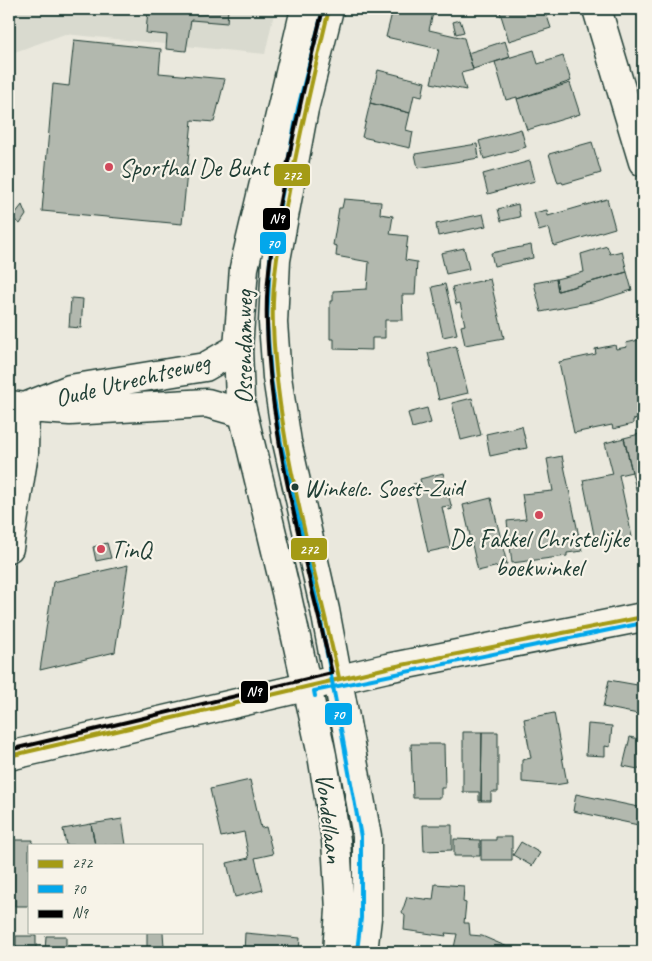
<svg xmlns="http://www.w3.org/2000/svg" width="652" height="961" font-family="Caveat,sans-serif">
  <rect width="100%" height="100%" fill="#eae8dd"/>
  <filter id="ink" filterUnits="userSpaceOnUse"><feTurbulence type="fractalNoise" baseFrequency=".02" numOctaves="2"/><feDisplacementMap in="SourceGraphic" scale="10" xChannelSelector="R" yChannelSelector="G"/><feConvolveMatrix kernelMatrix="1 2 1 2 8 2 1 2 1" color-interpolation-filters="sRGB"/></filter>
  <g filter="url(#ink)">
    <path fill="#d9dacf" d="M9,9h266l-10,45 -200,-20 -56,20z"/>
    <path fill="#b2b8ae" stroke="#1f3d34" d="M148,9h80l-1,14 -36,-3 -5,31 -20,-2 1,-14 -21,-2z
      M393,9h41l-5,21 35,8 9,32 -12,3 5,17 -35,-7 8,-34 -53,-12z
      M499,9h49l-3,1 6,18 -42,13z
      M460,20l4,12 -8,2 -3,-12z
      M74,40l87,9 -2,24 66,6 -11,43 -22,-2 -10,104 -140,-13 11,-127 16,2z
      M505,41l5,16 -37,12 -5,-16z
      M534,50l4,14 25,-8 8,25 -54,18v-2l-11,3 -11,-38z
      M378,70l47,12 -3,15 -8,-2 -4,18 -40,-10z
      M570,83l10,31 -53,16 -10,-31z
      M370,103l40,10 -4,17 7,2 -3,16 -48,-11z
      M521,129l5,18 -42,12 -5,-18z
      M592,142l9,31 -38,11 -1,-2 -4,1 -9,-29z
      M477,144l2,14 -61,10 -3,-14z
      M530,161l5,20 -47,13 -5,-20z
      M9,185l7,6 -7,8z
      M344,199l37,3 -1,12 13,2 -3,18 18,2 -3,24 12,2 -2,33h-13l1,25h-18v18h-13v12l-38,-1v-10h-4v-38h3v-10l34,-2 2,-27 -33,-6 1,-10 -4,-1 6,-37h3z
      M607,199l8,29 -61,18 -5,-18 -10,3 -5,-18 13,-3 1,6z
      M518,204l2,13 -19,4 -3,-12z
      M22,205l4,10 -6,9 -8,-6z
      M483,214l3,12 -48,10 -2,-12z
      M531,245l2,13 -39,8 -3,-13z
      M607,246l3,8 12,-3 5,21 -69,19 -2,-12 28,-7 -3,-18z
      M464,248l5,21 -23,5 -5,-21z
      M627,272l5,18 -35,11 -56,11 -7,-29 22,-4 2,12z
      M490,279l14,59 -39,7 -4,-19 4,-1 -5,-22 -4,1 -4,-17z
      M445,284l12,50 -14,3 -11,-50z
      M71,298l12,1 -2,29 -12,-1z
      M643,339v81v-2l-10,2v4l-20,5 -1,-4 -38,8 -15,-71 37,-8 -1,-5 20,-4 1,4 11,-2 -1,-4z
      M456,346l12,47 -29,7 -11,-47z
      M472,398l9,37 -20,5 -9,-37z
      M427,408l4,15 -19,5 -4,-15z
      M522,426l5,22 -37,8 -4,-22z
      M643,433v86l-19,-81z
      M624,438l8,34 -13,3 13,62 -36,8 -13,-65 30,-6 -8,-31z
      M562,456l20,95 -15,2v3l-55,7 -5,-42 19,-2 -4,-25 31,-3 -6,-32z
      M443,473l9,36 -3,1 -1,-4 -6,1 9,40 -23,5 -15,-68 8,-1 -1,-4z
      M491,498l16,66 -29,7 -15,-66z
      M107,543l4,15 -15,3 -3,-14z
      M128,565l-13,87 -75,18 13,-88z
      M609,680l34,6v29l-40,-8z
      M554,713l13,70 -12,2 -33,-3v-22l9,-2 -7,-39z
      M588,724l24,2 -2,21 -5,-1v10l-19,-1z
      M463,732h19l-1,69h-2v-9h-16z
      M482,732h16v60h-7v9h-10z
      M630,737l13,3v30l-20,-4z
      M411,744h33l1,44h-4v10h-28z
      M250,780l11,48 5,-1 7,27 -18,4 8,32 -28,7 -8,-34 22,-5 -5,-26 -23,5 -11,-48z
      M576,794l67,14v18l-70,-15z
      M122,819l4,26h-31l-4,-21z
      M91,824l4,21h-29l-3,-16z
      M423,825h29v25l-28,1z
      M496,837h16v23h-31v-20h15z
      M454,839l26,1v16h-26z
      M9,840h24l-1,5h-3v61h-14v-8h-6z
      M521,842l19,11 -8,13 -19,-11z
      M435,884l29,2 -1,16 3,1 -2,20h5l1,12 12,1 28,12 -1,4h-56l4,-18 -12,-1 1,3 -42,-6 1,-14 -3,-4 5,-15 26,3z
      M147,932h16l1,15h-17z
      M245,933l55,5 -1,14h-55z
      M16,936h20v16h-20z
      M46,936h20v16h-21z"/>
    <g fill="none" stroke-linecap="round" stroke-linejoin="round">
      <g stroke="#1f3d34" stroke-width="31">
        <path id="street" d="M597,9l46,153
          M9,405l16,2 -1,46 -15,95
          M25,407l45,-18 135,-22 33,-19
          M29,408l41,3 137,-8 35,10"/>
      </g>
      <g stroke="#1f3d34" stroke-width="31">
        <path id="secondary" d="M9,756l378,-88 256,-51"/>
      </g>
      <g stroke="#1f3d34" stroke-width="31">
        <path id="primary" d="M305,9l-61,259 -6,80 2,53 46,191 36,163 14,85 4,70 -3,42
          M329,9l-25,100 -28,151 -3,63 4,54 10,65 38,168 42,226v82l-4,34"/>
      </g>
      <use href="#street" stroke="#f7f3e8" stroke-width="28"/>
      <use href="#secondary" stroke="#f7f3e8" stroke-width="28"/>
      <use href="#primary" stroke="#f7f3e8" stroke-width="28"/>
      <g stroke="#f7f3e8" stroke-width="8">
        <path id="bus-1" d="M329,9c-14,59 -28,118 -39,177 -9,46 -19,93 -17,139 4,120 41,237 66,353
          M9,756l378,-88 256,-51"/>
      </g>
      <g stroke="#f7f3e8" stroke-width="8">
        <path id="bus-2" d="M323,9l-25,99 -28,151 -3,64 4,55 10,65 38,168 42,226v81l-4,33
          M315,696l-1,-5 329,-68"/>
      </g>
      <g stroke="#f7f3e8" stroke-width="8">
        <path id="bus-3" d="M9,750l323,-77c-26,-114 -62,-230 -65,-349 -2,-46 7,-93 16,-138 12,-60 25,-118 40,-177"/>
      </g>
      <use href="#bus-1" stroke="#a49b15" stroke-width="4"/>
      <use href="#bus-2" stroke="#03a7eb" stroke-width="4"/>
      <use href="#bus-3" stroke="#000" stroke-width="4"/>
    </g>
  </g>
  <g fill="#d1495b" stroke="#f7f3e8" stroke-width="2">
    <circle cx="109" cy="167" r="5"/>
    <circle cx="539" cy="515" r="5"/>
    <circle cx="101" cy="549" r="5"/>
  </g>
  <circle fill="#1f3d34" stroke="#f7f3e8" stroke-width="2" cx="295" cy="487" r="4.5"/>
  <g text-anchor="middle" stroke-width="4.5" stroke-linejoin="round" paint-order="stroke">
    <g font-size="24" fill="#1f3d34" stroke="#f7f3e8" text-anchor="start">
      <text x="304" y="496">Winkelc. Soest-Zuid</text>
    </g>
    <g font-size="25" fill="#1f3d34" stroke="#f7f3e8" text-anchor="start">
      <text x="119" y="176">Sporthal De Bunt</text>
      <text x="539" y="547" text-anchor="middle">De Fakkel Christelijke<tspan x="539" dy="29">boekwinkel</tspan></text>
      <text x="111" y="558">TinQ</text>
    </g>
    <g font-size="25" fill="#1f3d34" stroke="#f7f3e8">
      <text transform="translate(243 347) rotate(-90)" y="9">Ossendamweg</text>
      <text transform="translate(132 379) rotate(-14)" y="9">Oude Utrechtseweg</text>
      <text transform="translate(330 818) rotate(83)" y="9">Vondellaan</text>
    </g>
  </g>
  <g stroke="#f7f3e8" stroke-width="2">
    <rect x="273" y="163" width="38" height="24" rx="5" fill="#a49b15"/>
    <rect x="262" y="207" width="29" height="24" rx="5" fill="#000"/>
    <rect x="259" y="231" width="28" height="24" rx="5" fill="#03a7eb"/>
    <rect x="290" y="537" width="38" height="24" rx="5" fill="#a49b15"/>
    <rect x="240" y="680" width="29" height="24" rx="5" fill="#000"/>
    <rect x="324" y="702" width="29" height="24" rx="5" fill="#03a7eb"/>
  </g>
  <g font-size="14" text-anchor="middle" font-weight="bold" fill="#fff">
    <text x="292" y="180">272</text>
    <text x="277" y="223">N9</text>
    <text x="273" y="248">70</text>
    <text x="309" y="554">272</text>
    <text x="254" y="696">N9</text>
    <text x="338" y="719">70</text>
  </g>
  <rect width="652" height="961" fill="none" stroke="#f7f3e8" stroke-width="30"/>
  <rect x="15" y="15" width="622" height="931" fill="none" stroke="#1f3d34" stroke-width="2" filter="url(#ink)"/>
  <rect x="28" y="844" width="175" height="90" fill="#f7f3e8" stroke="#a1aaa0"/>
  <rect x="38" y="860" width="25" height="8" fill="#a49b15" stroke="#a1aaa0"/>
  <text x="72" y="868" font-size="15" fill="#1f3d34">272</text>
  <rect x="38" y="885" width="25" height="8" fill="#03a7eb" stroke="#a1aaa0"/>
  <text x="72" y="894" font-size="15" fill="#1f3d34">70</text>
  <rect x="38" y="910" width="25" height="8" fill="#000000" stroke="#a1aaa0"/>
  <text x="72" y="918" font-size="15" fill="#1f3d34">N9</text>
</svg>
